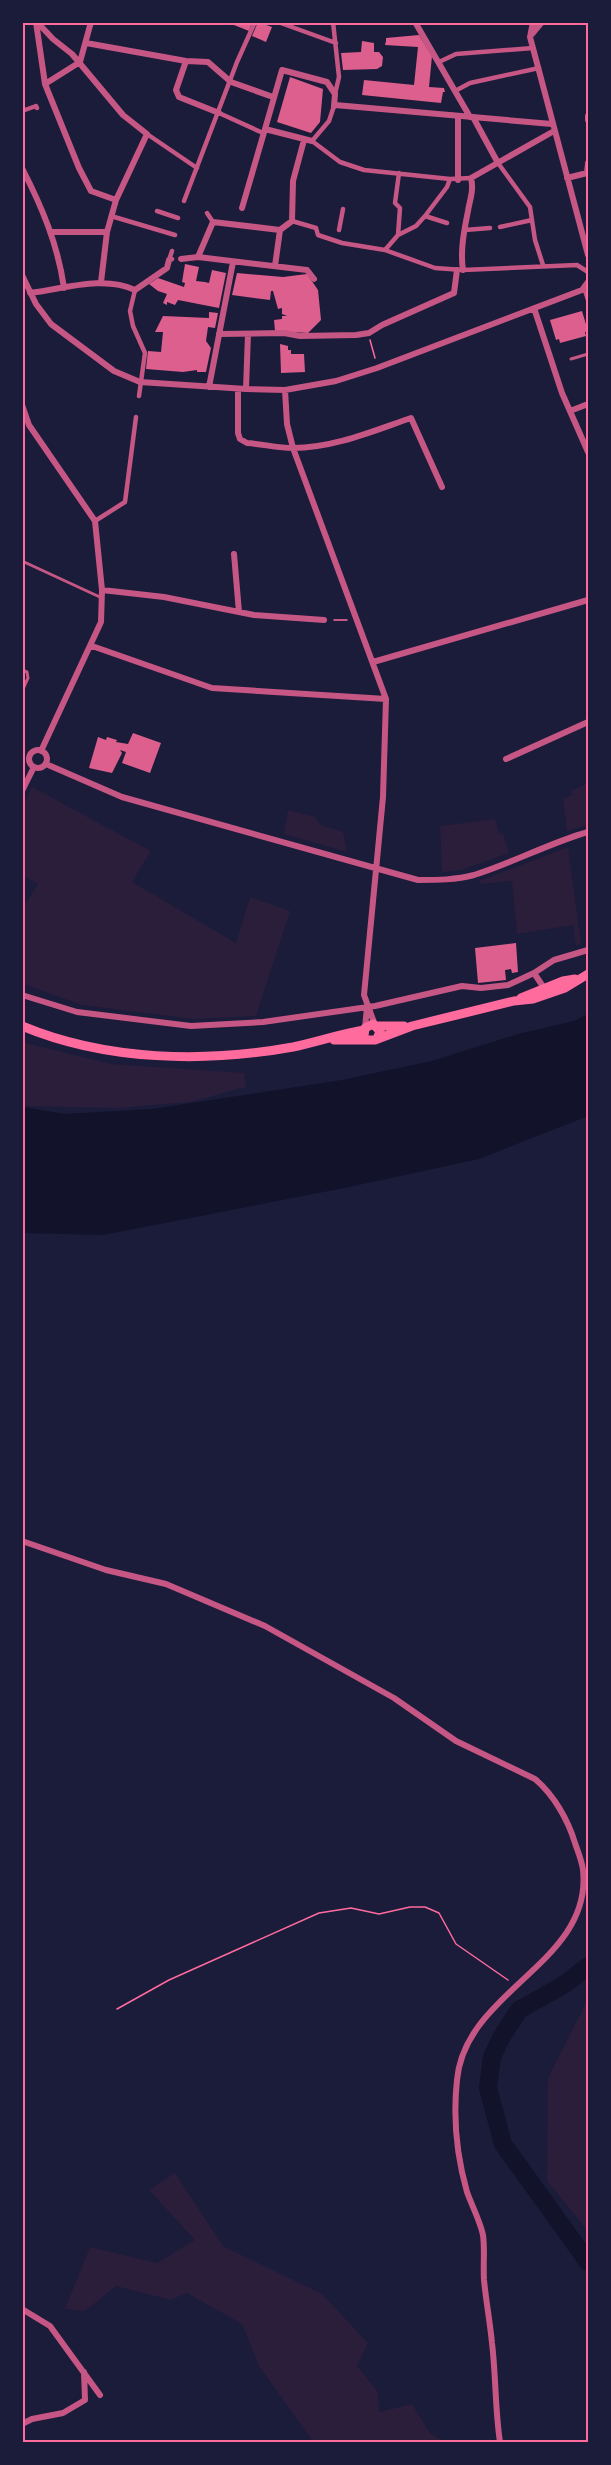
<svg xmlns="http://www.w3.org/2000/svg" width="611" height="2465" font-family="Signika,sans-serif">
  <rect width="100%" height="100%" fill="#1b1b3a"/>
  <path fill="#2a1e3b" d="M588,783v42l-21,6 -4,-32 9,-4 -1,-4z
    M32,787l119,64 -19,31 104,61 14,-46 40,14 -34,105 -63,3 -111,-14 -59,-21v-77l15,-23 -15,-9v-69z
    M288,810l27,7 6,8 22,7 4,20 -63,-18z
    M495,819l4,15 4,-1 6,20 -48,17 -19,2 -2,-46z
    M568,847l13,96 -5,3 -3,-21 -56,9 -5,-53 -32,3 -1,-3z
    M22,1042l89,22 133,9 2,14 -56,15 -72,6 -95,-2z
    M588,1999v232l-41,-50 1,-103z
    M175,2173l48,73 99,48 46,49 -11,23 21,26 1,20 33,-8 18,29 15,9h-127l-6,-2 -53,-74 -17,-42 -55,-31 -16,7 -55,-14 -31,25 -20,-2 25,-62 67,16 38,-23 -46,-50z"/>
  <path fill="#12122b" d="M588,1014v102l-109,43 -130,28 -246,48 -80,-2v-126l41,7 88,-5 190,-29 90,-19 86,-27 56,-13z"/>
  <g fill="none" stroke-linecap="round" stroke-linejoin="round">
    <path stroke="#12122b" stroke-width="18" d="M588,1966l-23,18 -46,26 -18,28 -9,19 -4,31 15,56 85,118"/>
  </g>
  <path fill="#dd5f8e" d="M235,22h17l-3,9 -15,-6z
    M258,22l14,5 -6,15 -14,-6z
    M419,35l13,21 -3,31 15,1 1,4h-2l-2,11 -79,-8 2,-15 50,5 4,-38 -33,-2 1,-4v-3z
    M362,41l12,2v9h5l4,5 -1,9 -5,3 -34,1 -2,-17 20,-1z
    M290,77l33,12 -3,33 -9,11 -34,-11z
    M185,264l14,3 -3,14 9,1 4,1 3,-13 14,3 -7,35 -41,-8 -3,5 -8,-3v3l-4,-2 4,-9 -9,-3 -9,-7 9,-6 26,9 1,-4 -3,-1z
    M237,273l46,4 24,-3 11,16 3,30 -13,13 -33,-2 -1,-11 8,-1v-3h5l-5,-2v-6l-4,1 -5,-18h-2l-1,9 -38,-5z
    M582,311l6,20 -3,1 1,4 -26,7 -1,-4 -3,1 -6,-20z
    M209,312l9,1 -3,15 -7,-1 -2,14 5,7 -5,24h-9v-2l-14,2 -37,-3 2,-18 13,1 2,-20h-8l8,-16 46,2z
    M280,344l8,2v4h3v4h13l1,18 -24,1z
    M133,733l28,10 -11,30 -28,-10 4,-11 -6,-2 2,3 -10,20 -23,-5 9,-31 8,3 1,-3 10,3 -1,2 12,2z
    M516,943l2,29 -6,1 -1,-4 -6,1 1,10 -28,3 -3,-35z"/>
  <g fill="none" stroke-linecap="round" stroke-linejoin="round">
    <path stroke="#ff6b9d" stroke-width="1.5" d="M370,340l5,18
      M334,620h13
      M117,2009l52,-29 150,-67 32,-5 28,6 31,-7h15l14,6 17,31 52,36"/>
    <path stroke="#c65784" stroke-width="3" d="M584,290l4,12
      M571,359l17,-5
      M22,561l80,37
      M22,670l5,2 1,6 -6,13"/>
    <path stroke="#c65784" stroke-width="4.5" d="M278,22l58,21
      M333,22l6,55 -4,17
      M439,62l17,-8 77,-6
      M455,91l15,-8 69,-15
      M334,106l-5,15 -17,20 28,21 24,8 86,9 21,-1
      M22,111l14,-5 1,2
      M219,113l44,20
      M147,134l50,34
      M498,163l32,44 5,33 8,25
      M184,201l53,-139 18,-40
      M157,211l21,7
      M207,213l6,9
      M111,216l64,19
      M425,216l22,7
      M292,221l24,7 2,7 24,8 43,7 50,18 28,2 114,-5 11,7
      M500,227l32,-7
      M339,230l4,-21
      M465,230l25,-2
      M398,235l2,-27 -5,-5 4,-30
      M385,250l13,-15 18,-9 9,-10 22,-29 3,-8
      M172,251l-3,9 3,-1
      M135,290l-5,21 3,15 12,27 -6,43
      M95,521l30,-19 11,-85"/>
    <path stroke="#c65784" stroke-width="6" d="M36,22l9,62 34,84 12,23 25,9
      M37,22l16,17 19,15 51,61 24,19 -31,66 -9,32 -6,50
      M415,22l55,95
      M533,22l-3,15 58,218
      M532,34l10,-12
      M86,43l100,18 22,1 23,20 42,15
      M186,61l-10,29 3,7 40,16
      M80,62l11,-40
      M45,84l35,-22
      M335,105l217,19
      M588,116v4
      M473,117l25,46
      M312,141l-47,-12 17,-59 45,12 8,12 -1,12
      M22,168c20,39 36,77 42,120
      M567,178l20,-5 1,-10
      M458,180v-64
      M242,208l23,-79
      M280,230l12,-9 1,-40 11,-41
      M51,232h56
      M181,259l17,-2
      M275,266l5,-36 -67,-8 -15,35 109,13 7,9
      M463,270c-3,-19 1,-39 5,-59 2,-12 6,-21 3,-33l83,-47
      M22,275l14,29 15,20 63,47 26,11 106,7 39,1 51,-9 41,-13 205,-78 6,-8
      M30,293c34,-4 73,-18 105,-3l32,-22 2,-8
      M534,308l28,85 26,59
      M219,334l65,-1 16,3 56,-1 13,-2 13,-8 72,-32 3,-23
      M209,387l24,-125
      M238,389v44l2,6 7,4c15,1 31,5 46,5 41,0 80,-17 118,-30l31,69
      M246,389l2,-55
      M285,390l2,34 6,24 93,251 -3,98 -19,198 11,30
      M22,405l7,20 66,96 7,69 -1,32 -60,129
      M570,411l18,-7
      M234,554l5,58
      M102,590l62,7 90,18 70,5
      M92,646l120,42 174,11
      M373,662l215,-62
      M29 759a9 9 0 1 1 18 0a9 9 0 1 1-18 0Z
      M506,759l82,-37
      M46,764l76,33 296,83c19,0 38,0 56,-5 39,-12 75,-32 114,-43
      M22,791l12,-24
      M534,973l10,15
      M22,995l55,17 114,14 72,-4 112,-16 87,-20 19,2 27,-3 26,-12 20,-13 34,-10
      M365,1028l2,-21
      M22,1541l84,29 60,14 99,42 129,72 62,43 79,38c19,16 33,41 40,64 3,9 7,18 8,27 10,93 -118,120 -126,210 -4,37 0,77 10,112 5,14 13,29 16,43 2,15 0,30 1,45 2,21 6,42 8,63 4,33 3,67 8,99
      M22,2309l28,17 50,69
      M22,2424l10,-5 31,-6 22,-13 -1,-28"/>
    <path stroke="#ff6b9d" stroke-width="9" d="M521,998l42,-17 12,-2
      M22,1026c84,35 183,37 271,21 24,-5 47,-13 71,-17
      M377,1026h27
      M364,1036l1,-8 8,-4 7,7 -3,8
      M334,1040h41l37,-14 102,-25 19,-2 32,-11 23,-14"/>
  </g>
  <rect width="611" height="2465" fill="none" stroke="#1b1b3a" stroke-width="48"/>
  <rect x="24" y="24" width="563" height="2417" fill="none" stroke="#ff6b9d" stroke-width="2"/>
</svg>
